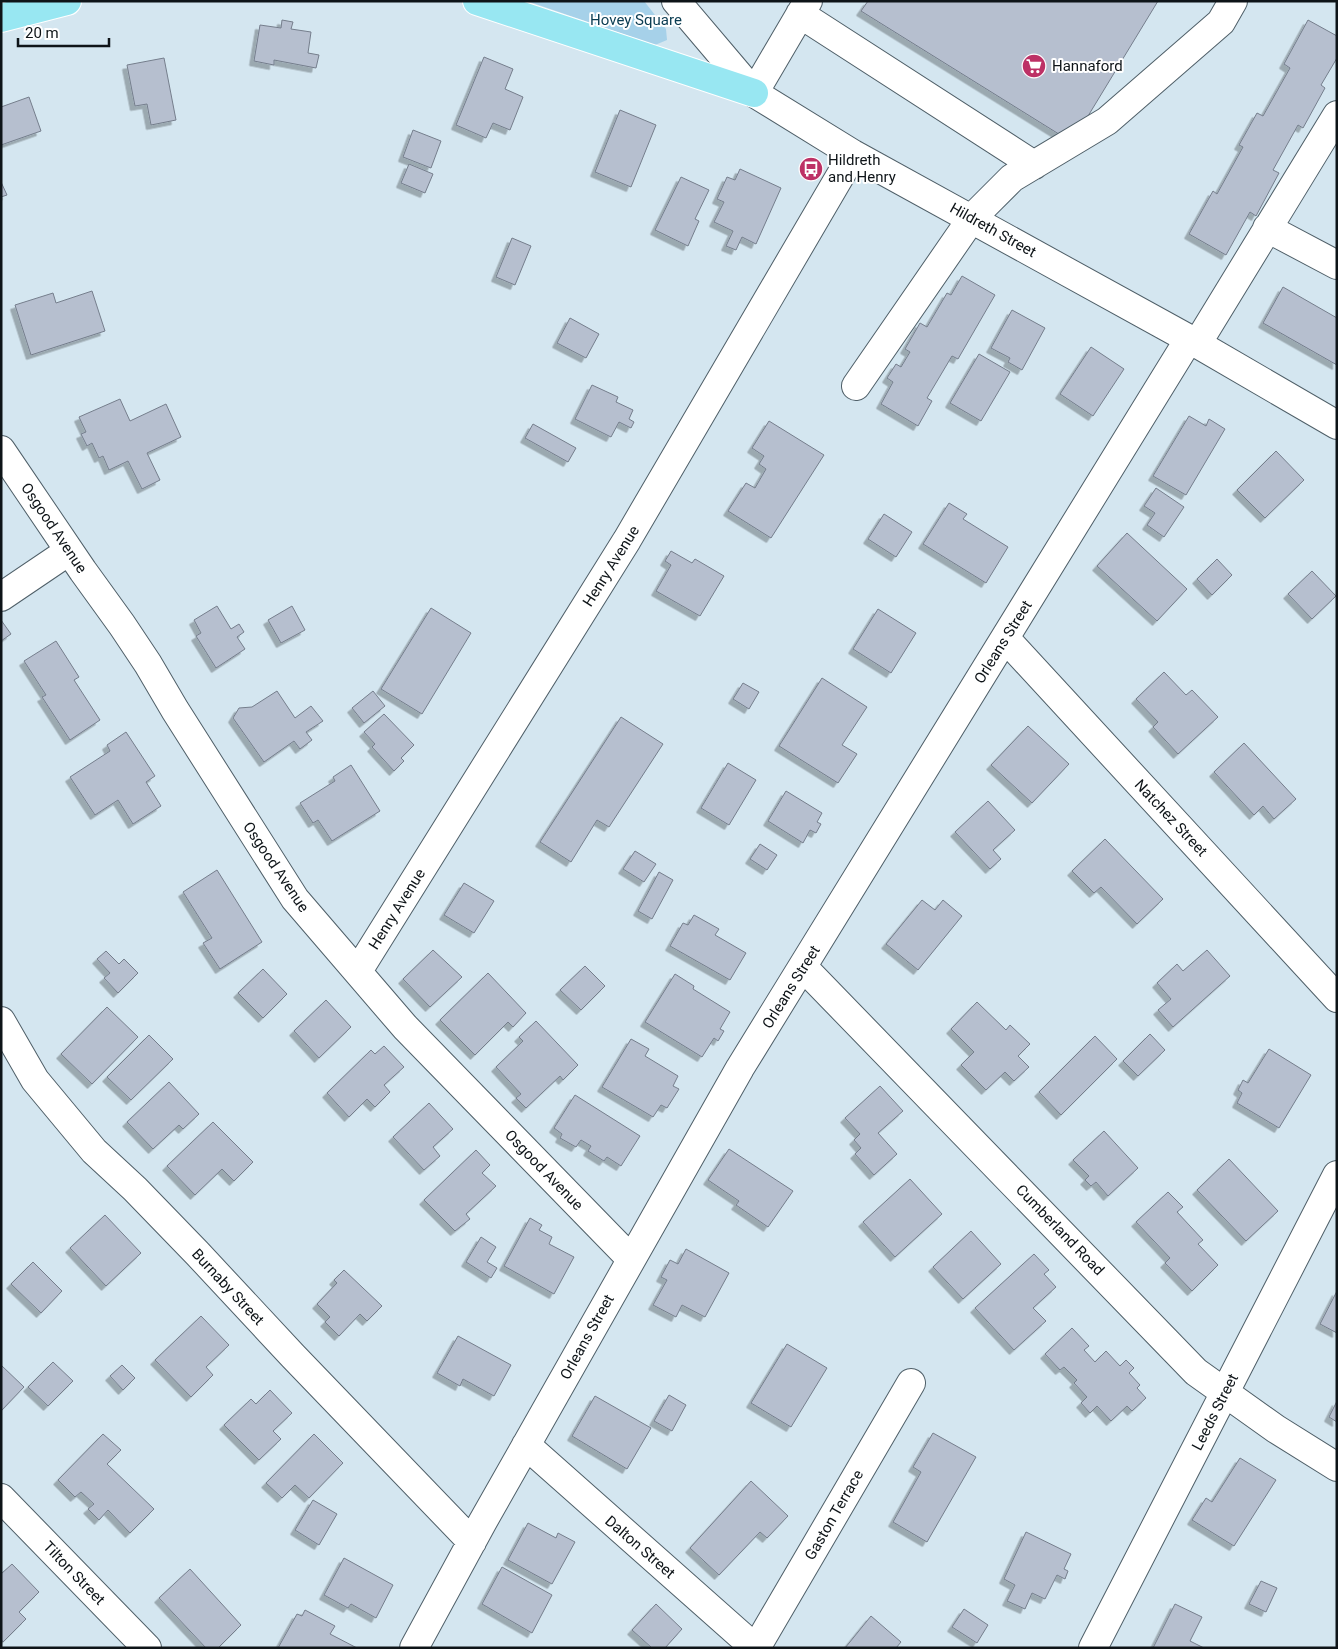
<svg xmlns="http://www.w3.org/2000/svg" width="1338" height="1649" font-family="Roboto,sans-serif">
  <defs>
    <filter id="shadow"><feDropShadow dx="-4.5" dy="4.5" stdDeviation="0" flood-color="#0004"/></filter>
  </defs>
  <rect width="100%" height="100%" fill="#d4e6f0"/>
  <path fill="#a6d1e9" d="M527,1h117l22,28 1,11 -12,5z"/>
  <path fill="#b6bfcf" stroke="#757e8c" filter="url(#shadow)" d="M868,1h290l-73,120 -23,15 -201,-125z
    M282,20l11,2 -2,7 20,3 -3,21 11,2 -3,13 -42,-8v5l-20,-4 6,-36 21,3z
    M1308,20l29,16v22l-16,27 4,3 -22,40 -5,-3 -25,45 6,3 -23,43 -6,-4 -24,43 -37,-21 24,-43 4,3 26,-47 -4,-2 18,-32 6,3 27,-48 -6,-4z
    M484,57l29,12 -8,20 18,8 -13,33 -17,-7 -7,15 -30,-13z
    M164,58l12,62 -25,5 -4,-21 -12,2 -8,-41z
    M29,97l12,34 -40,14v-38z
    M620,110l36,15 -25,62 -36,-15z
    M413,130l28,11 -10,27 -28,-11z
    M409,164l24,10 -8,19 -24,-10z
    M740,169l41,19 -25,56 -14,-7 -6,13 -10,-4 7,-15 -19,-9 10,-20 -7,-3 10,-22 8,3z
    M681,177l28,13 -14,29 4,2 -11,25 -33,-16z
    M1,182l6,13 -6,2z
    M512,238l19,8 -16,39 -19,-8z
    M962,276l33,19 -37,64 -6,-3 -25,42 5,3 -14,25 -37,-22 12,-22 -6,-4 9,-14 5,3 9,-15 -5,-3 15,-26 7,4 20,-34 4,2z
    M1283,287l54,31v47l-74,-42z
    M92,291l13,40 -74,24 -16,-50 38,-12 3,10z
    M1012,310l33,18 -23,42 -14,-8 2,-4 -19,-10z
    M570,318l29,16 -13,24 -29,-15z
    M1091,347l33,22 -31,47 -33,-22z
    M979,354l31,18 -29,49 -31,-18z
    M592,385l26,12 -2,5 17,8 -4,9 5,3 -3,6 -12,-6 -8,15 -36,-18z
    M120,399l10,22 36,-17 15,33 -34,16 13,27 -18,9 -14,-28 -19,9 -6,-14 -4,2 -7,-15 -5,3 -6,-12 5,-2 -7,-15z
    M1189,416l17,10 3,-7 16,10 -39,66 -33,-19z
    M769,421l55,34 -53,83 -43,-27 18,-28 9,5 11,-19 -7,-5 5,-8 -12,-8z
    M533,424l43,24 -8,14 -43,-24z
    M1276,451l28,29 -39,38 -28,-28z
    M1156,488l28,19 -20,30 -17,-12 8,-12 -11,-7z
    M949,503l18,11 -4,5 45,28 -22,36 -63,-39z
    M884,514l28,18 -16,25 -28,-18z
    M1127,533l60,56 -30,32 -60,-55z
    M671,551l21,12 3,-4 29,17 -24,40 -44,-25 15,-26 -6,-4z
    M1217,559l15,16 -20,20 -15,-16z
    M1312,571l24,25 -24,23 -24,-25z
    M217,606l14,23 8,-5 5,8 -7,5 8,12 -29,19 -20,-32 5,-3 -7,-13z
    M292,606l13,24 -24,13 -13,-23z
    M431,608l40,25 -49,81 -41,-25z
    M878,609l38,24 -25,40 -38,-24z
    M1,620l10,14 -10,7z
    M56,641l23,36 -5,3 26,40 -30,20 -28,-43 4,-2 -22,-34z
    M1164,672l22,23 6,-5 26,27 -40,37 -25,-27 5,-5 -22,-23z
    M822,678l45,29 -25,38 15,9 -19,29 -59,-37z
    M743,683l16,9 -10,17 -16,-10z
    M277,691l18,27 16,-12 12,15 -17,11 6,8 -12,9 -6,-8 -30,21 -31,-44 6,-10 13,-1z
    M373,691l12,15 -21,17 -12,-15z
    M384,714l30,31 -13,13 3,3 -10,10 -22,-24 3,-3 -11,-12z
    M621,717l42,27 -54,83 -12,-7 -26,42 -31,-20z
    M1028,726l41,38 -37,39 -41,-38z
    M126,732l29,44 -9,6 15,24 -28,18 -15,-24 -23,15 -25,-38 40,-26 -3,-6z
    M1244,743l52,56 -22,20 -11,-13 -9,9 -40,-43z
    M728,763l28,17 -27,45 -28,-17z
    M351,765l29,46 -48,30 -14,-21 -5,3 -13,-20 35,-22 -2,-4z
    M786,791l36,22 -5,9 4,2 -5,9 -6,-3 -7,13 -35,-22z
    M988,801l27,29 -22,20 8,9 -11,10 -35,-37z
    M1105,839l58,60 -26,25 -36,-37 -7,6 -22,-22z
    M760,844l17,11 -10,15 -17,-11z
    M635,851l21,13 -12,18 -21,-13z
    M217,870l45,72 -42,27 -17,-26 9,-5 -29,-46z
    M659,872l14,8 -21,39 -14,-8z
    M464,883l30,18 -20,32 -30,-18z
    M922,900l13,10 8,-10 19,16 -44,54 -32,-26z
    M694,915l25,14 -4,6 31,18 -16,27 -60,-34 13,-23 5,2z
    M433,950l29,27 -32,30 -27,-28z
    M1207,950l23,26 -57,51 -15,-17 13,-11 -14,-16 20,-19 6,7z
    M106,951l13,13 5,-5 14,14 -20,20 -14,-15 6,-5 -13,-14z
    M585,966l20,20 -24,24 -21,-20z
    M263,969l24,25 -24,24 -25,-25z
    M488,973l38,40 -13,14 -5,-5 -33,33 -35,-35z
    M675,974l19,12 -1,3 37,23 -10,17 4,2 -6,10 -4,-3 -12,19 -57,-35z
    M326,1000l25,27 -32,31 -25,-27z
    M977,1002l29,28 4,-5 20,19 -12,12 11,11 -15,14 -9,-9 -19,18 -25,-25 13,-13 -23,-23z
    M107,1007l31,30 -46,47 -31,-30z
    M536,1021l42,44 -15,15 -3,-4 -34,32 -10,-10 5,-4 -25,-27 27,-26 -4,-4z
    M1150,1034l15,16 -27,26 -15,-15z
    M149,1035l24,24 -42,41 -24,-23z
    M1095,1036l22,23 -56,56 -22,-23z
    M631,1039l18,10 -4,7 33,20 -5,10 6,3 -12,19 -6,-3 -8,12 -51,-30z
    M384,1046l20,21 -20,18 6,7 -15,15 -8,-8 -18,18 -22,-24 44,-43 4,4z
    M1269,1049l42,26 -32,53 -42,-25 5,-10 -4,-3 5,-10 5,3z
    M169,1082l30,32 -16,15 -4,-4 -26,24 -26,-27z
    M880,1086l23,25 -25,22 19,21 -23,21 -19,-21 6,-6 -7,-8 6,-6 -15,-16z
    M575,1095l65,41 -19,30 -14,-9 -3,4 -16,-10 3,-5 -10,-6 -5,7 -16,-9 2,-4 -8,-6z
    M429,1103l24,26 -20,18 7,9 -16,14 -31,-33z
    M213,1122l40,40 -19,19 -12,-12 -27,26 -28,-29z
    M1104,1131l34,37 -30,28 -12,-14 -5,4 -6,-6 4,-4 -16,-16z
    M729,1149l64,42 -25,36 -32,-22 3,-4 -31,-21z
    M476,1150l14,15 -8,8 14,13 -30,28 4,5 -15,12 -31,-31z
    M1229,1159l49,52 -32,30 -49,-51z
    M910,1179l32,35 -47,43 -32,-35z
    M1168,1192l15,15 -6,5 26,28 -5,4 20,21 -26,26 -27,-28 5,-5 -34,-36z
    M105,1215l36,38 -35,33 -36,-38z
    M530,1218l12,7 -3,5 13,7 -3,7 25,13 -20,37 -50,-28z
    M971,1231l30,33 -38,35 -30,-32z
    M481,1237l15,10 -9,15 10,6 -6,10 -25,-16z
    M686,1249l43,24 -24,44 -23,-12 -6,12 -23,-12 14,-25 -6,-3 9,-17 8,4z
    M1034,1254l15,16 -5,4 12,13 -23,21 13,13 -32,29 -39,-42z
    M33,1262l29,29 -21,22 -30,-29z
    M344,1270l38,36 -15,15 -7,-7 -21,22 -14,-14 5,-5 -13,-13 20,-21 -3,-3z
    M1337,1291v42l-17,-9z
    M201,1316l28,29 -23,22 7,8 -22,22 -36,-37z
    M1072,1328l17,18 -5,4 11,12 11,-11 14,15 6,-6 8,8 -5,5 11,12 -3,3 9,10 -14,13 -5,-5 -16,15 -14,-15 -7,7 -9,-10 6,-6 -13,-14 3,-3 -13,-13 -4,3 -15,-16z
    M458,1336l53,29 -17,31 -31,-17 -3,7 -23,-13z
    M787,1344l40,24 -36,59 -40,-24z
    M53,1362l20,19 -25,25 -20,-19z
    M1,1365l23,22 -23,24z
    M122,1365l13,13 -12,12 -13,-14z
    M270,1390l22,23 -19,18 8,8 -22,21 -35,-35 27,-26 5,5z
    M669,1395l17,10 -14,26 -18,-10z
    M595,1396l56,32 -24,41 -55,-33z
    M1337,1401v21l-8,-5z
    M933,1433l43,24 -49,85 -34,-20 28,-50 -8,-5z
    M103,1434l18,16 -14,14 47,45 -24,24 -22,-23 -9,10 -11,-11 6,-5 -13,-12 -6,5 -17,-17z
    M314,1434l29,29 -34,35 -14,-13 -13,13 -16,-15z
    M1240,1458l36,22 -42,66 -42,-26 14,-22 6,4z
    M751,1481l37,35 -21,22 -7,-6 -41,43 -29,-27z
    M313,1500l24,14 -18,31 -24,-15z
    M528,1523l28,15 2,-5 17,9 -23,42 -44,-24z
    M1026,1532l45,22 -7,15 4,2 -3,8 -8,-4 -12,24 -13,-6 -7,16 -18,-8 8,-16 -11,-6z
    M344,1558l49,27 -17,33 -25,-14 -3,4 -24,-13z
    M12,1564l27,28 -20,20 7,7 -23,23 -2,-3v-65z
    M502,1567l50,28 -20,38 -50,-29z
    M190,1569l51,56 -23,23h-12l-47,-50z
    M1261,1581l16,7 -11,24 -17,-8z
    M656,1604l26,25 -17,19h-13l-20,-18z
    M1175,1604l27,13 -12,24 14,7h-51z
    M964,1609l24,16 -11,18 -25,-16z
    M305,1610l30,16 -5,8 27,14h-79l19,-34 5,2z
    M871,1616l30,26 -5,6h-51z"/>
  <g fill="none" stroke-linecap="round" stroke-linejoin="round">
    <g stroke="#4f5f68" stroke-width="30">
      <path id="minor" d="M676,1l78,92 99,61 336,185 148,86
        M800,14l234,151
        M754,93l54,-92
        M1267,228l70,37
        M1197,344l140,-229
        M856,386l116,-168 40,-40 95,-57 114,-99 12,-21
        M1,450l82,121 39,54 26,39 27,46 120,189 110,128 226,232
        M1,597l68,-46
        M1005,638l332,360
        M803,967l393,405 80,57 61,38
        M358,971l269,-431 226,-386
        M1,1021l34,59 59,71 41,38 62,64 96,103 179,186
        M526,1445l229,203
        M1,1498l146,150
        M414,1648l68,-125 258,-455 449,-729
        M756,1648l155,-265
        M1093,1648l244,-473"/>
    </g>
    <g stroke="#fff" stroke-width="30">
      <path id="major" d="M477,1l277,92
        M1,18l66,-17"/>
    </g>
    <use href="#minor" stroke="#fff" stroke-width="28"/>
    <use href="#major" stroke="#98e7f2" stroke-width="28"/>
  </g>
  <defs>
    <g id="supermarket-disc" transform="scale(1.25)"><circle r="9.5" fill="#bd3166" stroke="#fff"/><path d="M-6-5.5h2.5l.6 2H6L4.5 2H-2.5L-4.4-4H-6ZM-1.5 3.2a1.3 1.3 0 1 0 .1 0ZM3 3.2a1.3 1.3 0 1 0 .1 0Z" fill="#fff"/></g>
    <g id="bus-disc" transform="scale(1.25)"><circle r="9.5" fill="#bd3166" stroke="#fff"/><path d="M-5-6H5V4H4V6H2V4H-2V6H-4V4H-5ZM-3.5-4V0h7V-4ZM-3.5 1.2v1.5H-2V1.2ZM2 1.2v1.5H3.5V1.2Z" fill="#fff"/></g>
  </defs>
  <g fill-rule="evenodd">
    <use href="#supermarket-disc" x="1034" y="66"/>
    <use href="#bus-disc" x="811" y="169"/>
  </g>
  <g text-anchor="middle" stroke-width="4" stroke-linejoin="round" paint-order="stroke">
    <g font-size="15" fill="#0a3c52" stroke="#fff">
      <text x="636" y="25">Hovey Square</text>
    </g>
    <g font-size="15" fill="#0e1418" stroke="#fff" text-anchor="start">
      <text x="1052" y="71">Hannaford</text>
      <text x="828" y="165">Hildreth<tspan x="828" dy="17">and Henry</tspan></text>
    </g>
    <g font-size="15" fill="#0e1418" stroke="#fff">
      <text transform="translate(993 230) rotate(29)" y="5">Hildreth Street</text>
      <text transform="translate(54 528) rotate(56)" y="5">Osgood Avenue</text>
      <text transform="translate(611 566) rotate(-58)" y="5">Henry Avenue</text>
      <text transform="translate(1003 642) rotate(-58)" y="5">Orleans Street</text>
      <text transform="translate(1171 818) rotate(47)" y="5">Natchez Street</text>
      <text transform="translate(276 867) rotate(56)" y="5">Osgood Avenue</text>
      <text transform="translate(397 909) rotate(-58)" y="5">Henry Avenue</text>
      <text transform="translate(791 987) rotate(-58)" y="5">Orleans Street</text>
      <text transform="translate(544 1170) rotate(46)" y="5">Osgood Avenue</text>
      <text transform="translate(1060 1230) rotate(46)" y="5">Cumberland Road</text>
      <text transform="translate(228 1287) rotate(47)" y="5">Burnaby Street</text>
      <text transform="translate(587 1337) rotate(-61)" y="5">Orleans Street</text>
      <text transform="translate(1215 1412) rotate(-63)" y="5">Leeds Street</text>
      <text transform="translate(834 1515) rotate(-60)" y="5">Gaston Terrace</text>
      <text transform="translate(640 1547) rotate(41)" y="5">Dalton Street</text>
      <text transform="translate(74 1573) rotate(46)" y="5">Tilton Street</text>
    </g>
  </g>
  <rect width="1338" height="1649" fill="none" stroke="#0e1418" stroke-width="5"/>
  <path d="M18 38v8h91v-8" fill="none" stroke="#0e1418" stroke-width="2.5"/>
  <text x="25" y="38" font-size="15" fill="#0e1418" stroke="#ffffff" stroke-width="4" paint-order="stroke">20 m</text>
</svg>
